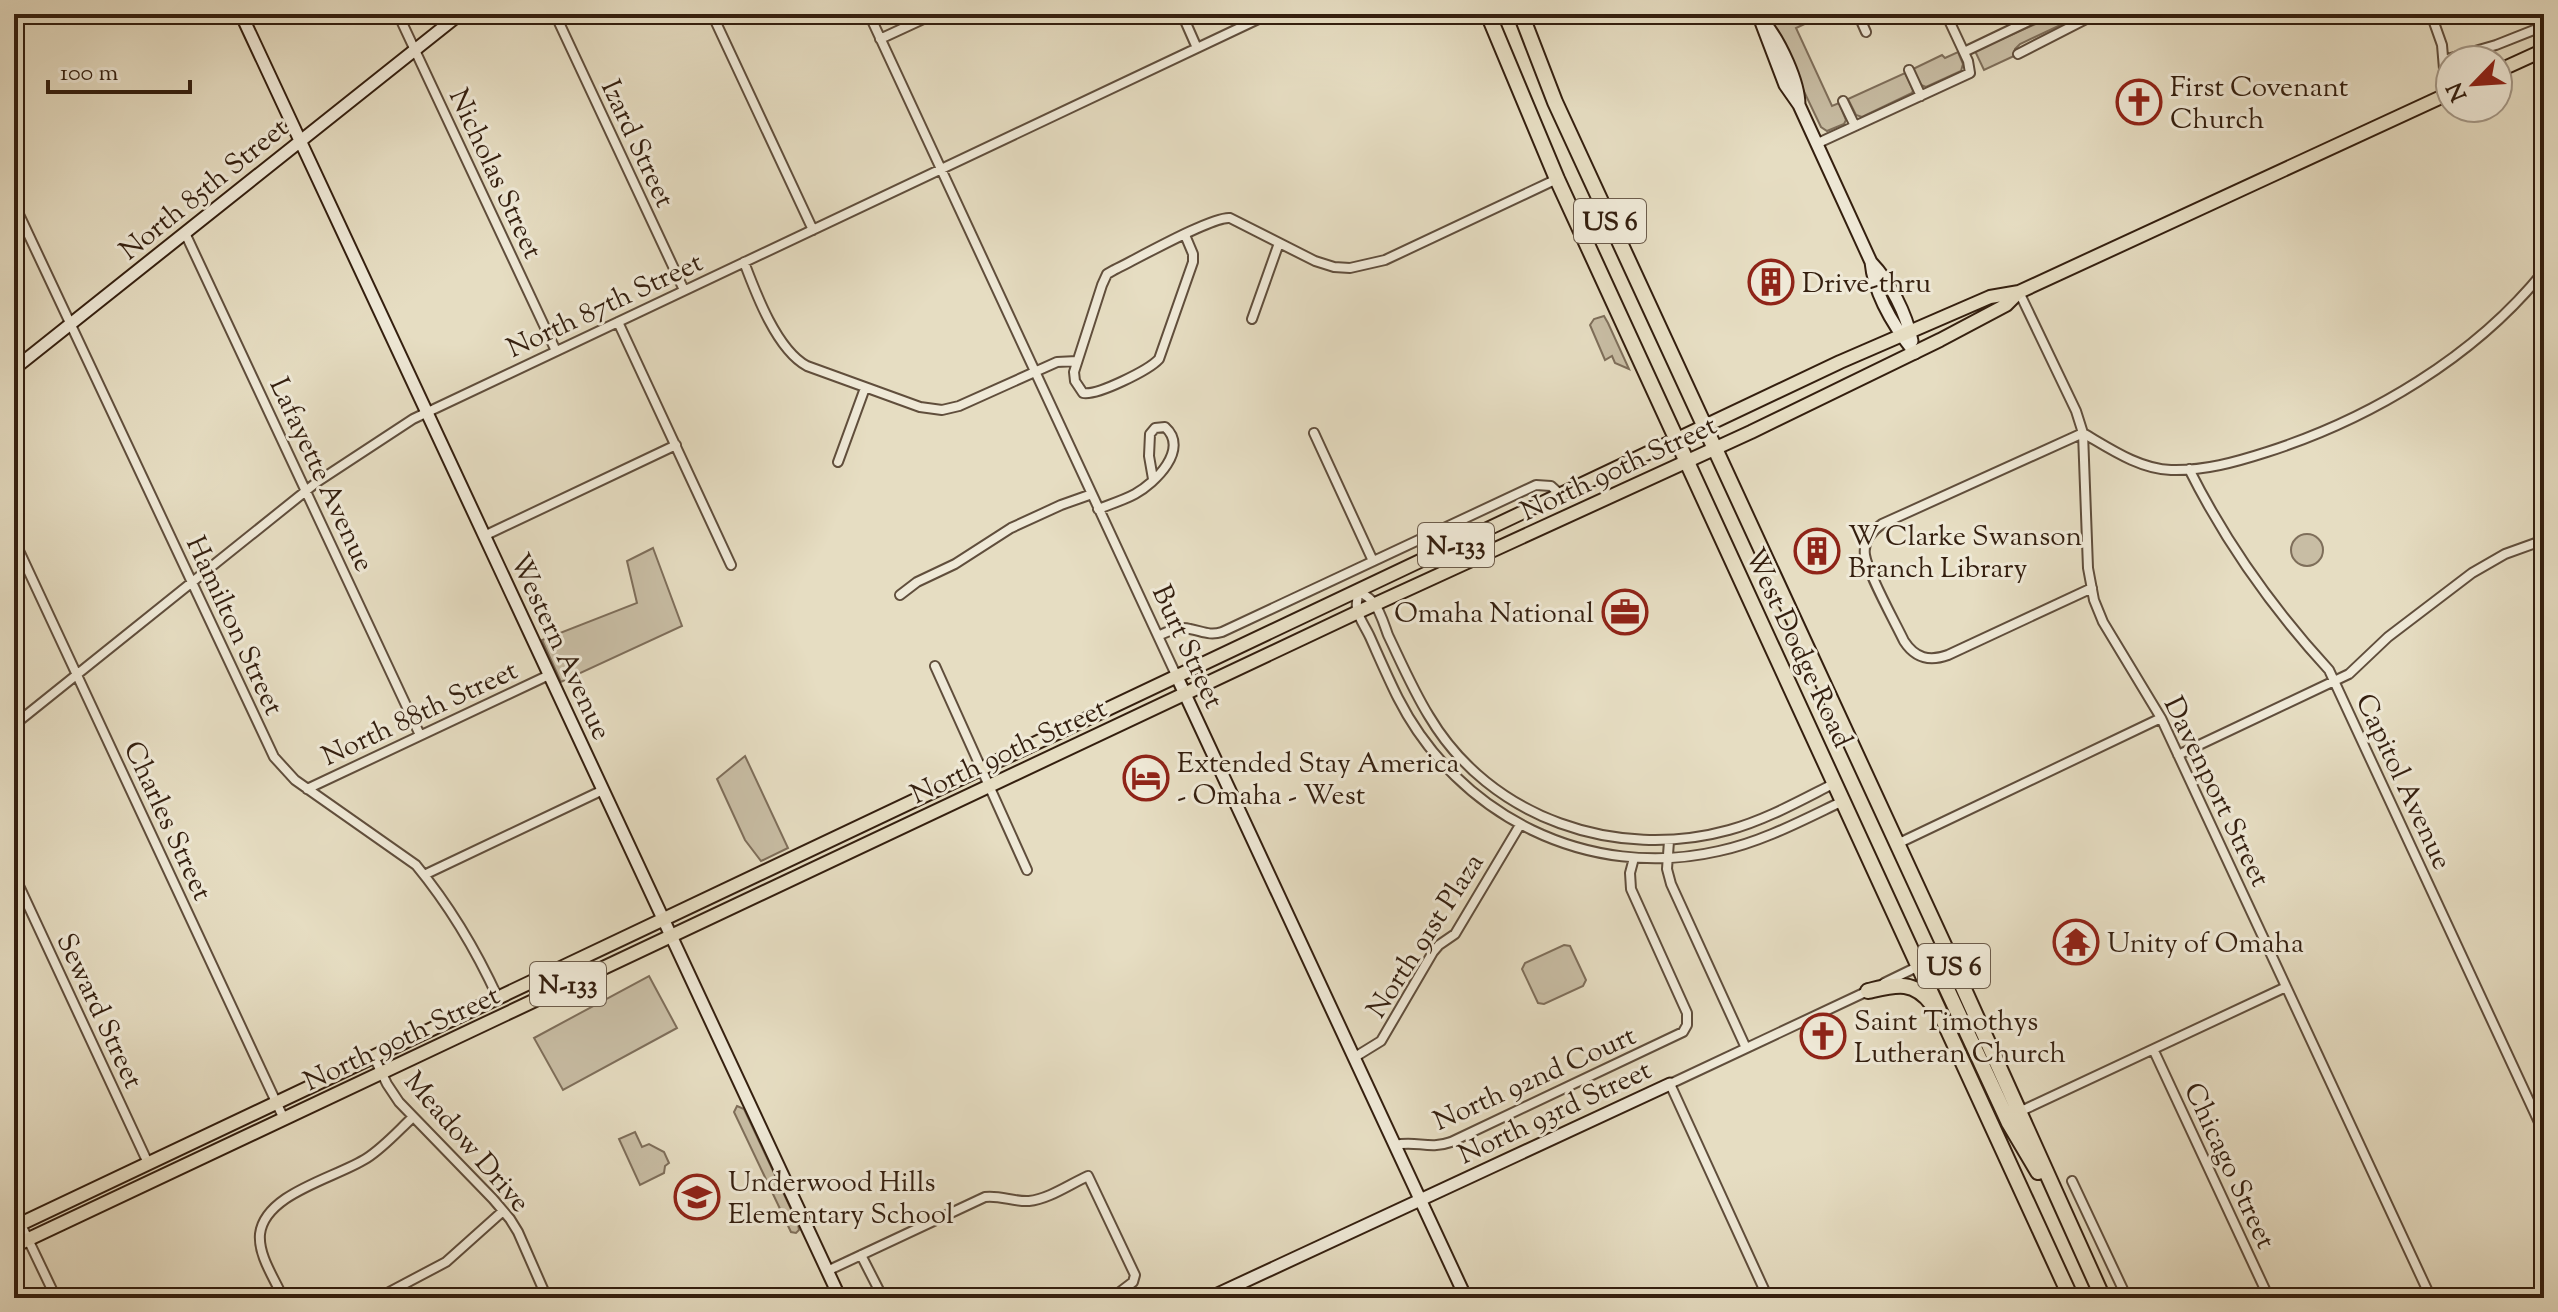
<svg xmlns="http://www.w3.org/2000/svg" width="2558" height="1312" font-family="'Sorts Mill Goudy',serif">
  <rect width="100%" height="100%" fill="#e6ddc2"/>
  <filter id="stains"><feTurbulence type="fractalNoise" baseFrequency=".0025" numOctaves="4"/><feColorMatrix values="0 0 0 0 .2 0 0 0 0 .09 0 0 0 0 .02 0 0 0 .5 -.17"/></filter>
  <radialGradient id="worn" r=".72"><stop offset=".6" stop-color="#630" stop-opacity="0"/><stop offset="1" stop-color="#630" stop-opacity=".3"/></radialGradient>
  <path fill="#c8bda4" stroke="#7e6e5a" stroke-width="2" d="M1767,14h59l-30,14 36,78 7,-3 7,17 -2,4 -17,7 -6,-4z
    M2042,14h42l-64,30 -5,5 -1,7 -30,14 -9,-19 63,-28z
    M1958,52l5,12 -2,7 -35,16 -5,-2 -8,-16 29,-14 3,3z
    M1905,73l8,17 -1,3 -50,24 -6,-2 -8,-16z
    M1604,316l4,7 21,46 -14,-6 -3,-7 -7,4 -15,-35 4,-6z
    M2291 550a16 16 0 1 1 32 0a16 16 0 1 1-32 0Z
    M653,548l29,78 -121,56 -19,-42 95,-37 -10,-42z
    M745,756l43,92 -27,13 -16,-21 -28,-61z
    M1564,945l6,1 16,34 -3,6 -39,18 -6,-1 -16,-34 3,-6z
    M649,976l28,52 -114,62 -29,-52z
    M737,1106l7,3 54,115 1,6 -3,3 -5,-1 -57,-120z
    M635,1132l7,15 7,-3 15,8 5,11 -4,3 -1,7 -24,12 -21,-46z"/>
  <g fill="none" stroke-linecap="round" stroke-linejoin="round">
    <path stroke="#7a6a56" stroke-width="3" d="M14,73l11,-59"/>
    <g stroke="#604e3c" stroke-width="12">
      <path id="street" d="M398,14l158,337
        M555,14l129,276
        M712,14l101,216
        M869,14l308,663
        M1182,14l15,34
        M1858,14l8,18
        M2431,14l11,31 2,24 6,18
        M1950,22l12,-6
        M880,39l54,-25
        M1964,52l71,-34 1,-4
        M2018,54l78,-40
        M2444,60l52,-15 48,-19
        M1909,70l12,26
        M1843,101l12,25
        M1816,144l154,-71 -2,-12 -22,-47
        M16,208l258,549 21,23 121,85c33,40 60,85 82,133
        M185,233l235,502
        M1185,235l8,19v8l-34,97c-10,11 -62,37 -76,34l-8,-12 -1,-9 28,-87 5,-11 7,-4c21,-10 98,-54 116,-52l85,43 19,6 16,1 35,-8 172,-81
        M744,262c12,32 33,88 63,104l113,41 22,3 17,-4 98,-44 20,-1
        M2019,292l57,119 7,22 5,135 6,32 9,22 58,96 270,580
        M1252,319l27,-76
        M618,322l113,243
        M1314,433l59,128
        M838,462l27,-74
        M2189,469c37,74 84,140 140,201l215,463
        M1098,509c13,-5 26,-9 37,-15 20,-11 55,-45 30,-67l-10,1 -5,6 -1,22 4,23
        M484,536l192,-91
        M14,540l270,579
        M2092,588l-144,67c-19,7 -33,3 -44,-14 -9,-19 -36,-67 -39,-86 -2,-13 7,-24 17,-31l201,-91c26,15 56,36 88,37 33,1 65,-8 96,-18 103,-33 208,-95 277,-181
        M1358,591c0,6 -2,13 -1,18 2,10 9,19 13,28 9,20 18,41 28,61 60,118 190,183 321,153 43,-9 84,-31 124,-50
        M1358,591c5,3 11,6 15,11 7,8 11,22 15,33 13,27 25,55 41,81 61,103 188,145 300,114 37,-10 72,-30 106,-47
        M900,595l17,-13 38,-18 56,-36 50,-23 31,-11
        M1158,636c11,-5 20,-10 32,-7 12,2 19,7 32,3l314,-147 15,1 10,9
        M935,666l92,204
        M14,725l303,-243 96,-63 856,-405
        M2178,755l171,-81 39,-37 84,-64 33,-19 39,-14
        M307,789l242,-114
        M1669,841l-2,28 4,15 75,164
        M1897,844l264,-126
        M14,875l134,288
        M424,875l179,-85
        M1884,983l35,-17
        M2154,1051l115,247
        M374,1057l13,27 12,18 94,97 17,20 8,13 29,66
        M1355,1057l26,-16 52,-89 6,-7 16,-11 65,-109
        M2019,1112l267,-125
        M1395,1145c21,-5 34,5 56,-3l232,-110 4,-7v-12l-56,-124 -1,-16 4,-15
        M2072,1181l55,117
        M14,1210l42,88
        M861,1255l22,43
        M827,1271l158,-74c15,-2 29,5 44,4 20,-2 41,-17 59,-25l47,99 -2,7 -21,16
        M283,1298c-8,-19 -25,-42 -23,-64 5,-41 76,-56 107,-76 17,-11 31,-27 46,-41
        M378,1298l68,-36 57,-51
        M1768,1298l-98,-214 202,-95"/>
    </g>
    <g stroke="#341f0f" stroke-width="15">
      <path id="secondary" d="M241,14l599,1284
        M1758,14l27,71 14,20 72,157c3,32 24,66 44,91
        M1764,22c16,19 35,60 35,83
        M1871,262c20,21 35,51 41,79
        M14,369l446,-355
        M1177,677l289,621
        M1209,1298l461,-214"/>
    </g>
    <g stroke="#341f0f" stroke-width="16">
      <path id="primary" d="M2498,71l46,-21
        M14,1227l1826,-865 150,-65 29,-5 431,-199
        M14,1246l1344,-634 393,-180 189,-92 66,-35 13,-13"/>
    </g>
    <g stroke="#341f0f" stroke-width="18">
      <path id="highway" d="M1488,14l69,165 514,1119
        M1521,14l34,88 394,854 154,342
        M1919,966l13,-1 8,9 69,149 29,49
        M1868,991c27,-6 45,-12 64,13"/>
    </g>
    <use href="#street" stroke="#efe9d7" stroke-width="8"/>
    <use href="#secondary" stroke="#efe9d7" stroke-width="11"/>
    <use href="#primary" stroke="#e6ddc2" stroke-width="12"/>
    <use href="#highway" stroke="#e6ddc2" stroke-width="14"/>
  </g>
  <defs>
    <g id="church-ring" transform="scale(2.3)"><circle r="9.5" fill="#efe9d7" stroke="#8f2418" stroke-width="1.5"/><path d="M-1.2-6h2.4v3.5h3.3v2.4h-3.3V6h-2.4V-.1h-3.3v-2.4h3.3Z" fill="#8f2418"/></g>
    <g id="building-ring" transform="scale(2.3)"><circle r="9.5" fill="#efe9d7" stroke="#8f2418" stroke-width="1.5"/><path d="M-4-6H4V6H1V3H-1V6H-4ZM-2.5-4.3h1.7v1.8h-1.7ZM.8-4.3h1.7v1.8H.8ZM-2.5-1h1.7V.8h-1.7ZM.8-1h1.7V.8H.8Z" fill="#8f2418"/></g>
    <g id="office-ring" transform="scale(2.3)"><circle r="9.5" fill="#efe9d7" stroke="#8f2418" stroke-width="1.5"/><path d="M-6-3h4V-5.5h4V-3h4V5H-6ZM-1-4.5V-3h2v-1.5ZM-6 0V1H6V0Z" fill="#8f2418"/></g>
    <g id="hotel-ring" transform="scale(2.3)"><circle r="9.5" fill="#efe9d7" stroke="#8f2418" stroke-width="1.5"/><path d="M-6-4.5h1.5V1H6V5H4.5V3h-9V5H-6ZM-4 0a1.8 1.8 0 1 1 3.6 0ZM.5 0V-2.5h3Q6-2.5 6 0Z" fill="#8f2418"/></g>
    <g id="temple-ring" transform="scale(2.3)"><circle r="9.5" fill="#efe9d7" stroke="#8f2418" stroke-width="1.5"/><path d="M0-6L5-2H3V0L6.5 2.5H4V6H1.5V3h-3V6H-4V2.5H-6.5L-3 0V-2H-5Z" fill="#8f2418"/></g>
    <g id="school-ring" transform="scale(2.3)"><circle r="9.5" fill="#efe9d7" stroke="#8f2418" stroke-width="1.5"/><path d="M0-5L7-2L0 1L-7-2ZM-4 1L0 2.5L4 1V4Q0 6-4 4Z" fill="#8f2418"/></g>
  </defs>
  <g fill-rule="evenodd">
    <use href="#church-ring" x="2139" y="102"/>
    <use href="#building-ring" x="1771" y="282"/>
    <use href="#building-ring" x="1817" y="551"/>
    <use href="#office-ring" x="1625" y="612"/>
    <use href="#hotel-ring" x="1146" y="778"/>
    <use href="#temple-ring" x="2076" y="942"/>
    <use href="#church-ring" x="1823" y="1036"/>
    <use href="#school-ring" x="697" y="1197"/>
  </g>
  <g text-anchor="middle" stroke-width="6" stroke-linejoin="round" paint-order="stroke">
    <g fill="#efe9d7" stroke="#6c5c4b" stroke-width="2">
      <rect x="1574" y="199" width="72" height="44" rx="6"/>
      <rect x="1418" y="523" width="76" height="44" rx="6"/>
      <rect x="1918" y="944" width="72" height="44" rx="6"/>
      <rect x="530" y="962" width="76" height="44" rx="6"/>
    </g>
    <g font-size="26" font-weight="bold" fill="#341f0f">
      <text x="1610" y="230">US 6</text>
      <text x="1456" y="554">N-133</text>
      <text x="1954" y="975">US 6</text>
      <text x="568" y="993">N-133</text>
    </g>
    <g font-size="28" fill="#341f0f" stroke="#efe9d7" text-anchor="start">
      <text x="2170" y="96">First Covenant<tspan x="2170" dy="32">Church</tspan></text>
      <text x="1802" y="292">Drive-thru</text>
      <text x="1848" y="545">W Clarke Swanson<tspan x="1848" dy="32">Branch Library</tspan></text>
      <text x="1594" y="622" text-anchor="end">Omaha National</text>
      <text x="1177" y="772">Extended Stay America<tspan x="1177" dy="32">- Omaha - West</tspan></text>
      <text x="2107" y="952">Unity of Omaha</text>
      <text x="1854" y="1030">Saint Timothys<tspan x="1854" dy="32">Lutheran Church</tspan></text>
      <text x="728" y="1191">Underwood Hills<tspan x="728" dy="32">Elementary School</tspan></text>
    </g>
    <g font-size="28" fill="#341f0f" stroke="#efe9d7">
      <text transform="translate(639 143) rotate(65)" y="10">Izard Street</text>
      <text transform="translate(497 173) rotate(65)" y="10">Nicholas Street</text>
      <text transform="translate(203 188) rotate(-39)" y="10">North 85th Street</text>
      <text transform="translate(604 304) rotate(-25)" y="10">North 87th Street</text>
      <text transform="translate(1618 467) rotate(-25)" y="10">North 90th Street</text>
      <text transform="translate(323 474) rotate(65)" y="10">Lafayette Avenue</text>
      <text transform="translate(236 625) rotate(65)" y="10">Hamilton Street</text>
      <text transform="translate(562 646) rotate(65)" y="10">Western Avenue</text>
      <text transform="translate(1189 646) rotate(65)" y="10">Burt Street</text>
      <text transform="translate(1800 647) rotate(65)" y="10">West Dodge Road</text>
      <text transform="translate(419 712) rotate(-25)" y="10">North 88th Street</text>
      <text transform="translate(1008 750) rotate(-25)" y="10">North 90th Street</text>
      <text transform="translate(2405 781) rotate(65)" y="10">Capitol Avenue</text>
      <text transform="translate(2218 791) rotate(64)" y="10">Davenport Street</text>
      <text transform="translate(169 820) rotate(65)" y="10">Charles Street</text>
      <text transform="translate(1424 935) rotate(-57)" y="10">North 91st Plaza</text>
      <text transform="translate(101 1010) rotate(65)" y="10">Seward Street</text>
      <text transform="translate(401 1037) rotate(-25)" y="10">North 90th Street</text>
      <text transform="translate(1534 1077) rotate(-24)" y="10">North 92nd Court</text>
      <text transform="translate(1554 1111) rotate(-25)" y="10">North 93rd Street</text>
      <text transform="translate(468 1141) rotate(49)" y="10">Meadow Drive</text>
      <text transform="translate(2231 1165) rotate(65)" y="10">Chicago Street</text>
    </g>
  </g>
  <rect width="2558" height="1312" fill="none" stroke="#e6ddc2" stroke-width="48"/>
  <rect x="16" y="16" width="2526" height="1280" fill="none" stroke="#341f0f" stroke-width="4"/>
  <rect x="24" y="24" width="2510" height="1264" fill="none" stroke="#341f0f" stroke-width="2"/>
  <g transform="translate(2474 84) rotate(245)"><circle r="38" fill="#efe9d7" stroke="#a49887" stroke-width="2"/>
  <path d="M0-6L14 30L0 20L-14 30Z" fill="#8f2418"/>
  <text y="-12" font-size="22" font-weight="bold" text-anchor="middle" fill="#341f0f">N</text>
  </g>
  <path d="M48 80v12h142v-12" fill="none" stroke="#341f0f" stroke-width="4"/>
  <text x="60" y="80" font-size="24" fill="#341f0f" stroke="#efe9d7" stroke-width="6" paint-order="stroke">100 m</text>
  <rect width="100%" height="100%" filter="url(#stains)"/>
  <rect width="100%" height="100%" fill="url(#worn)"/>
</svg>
